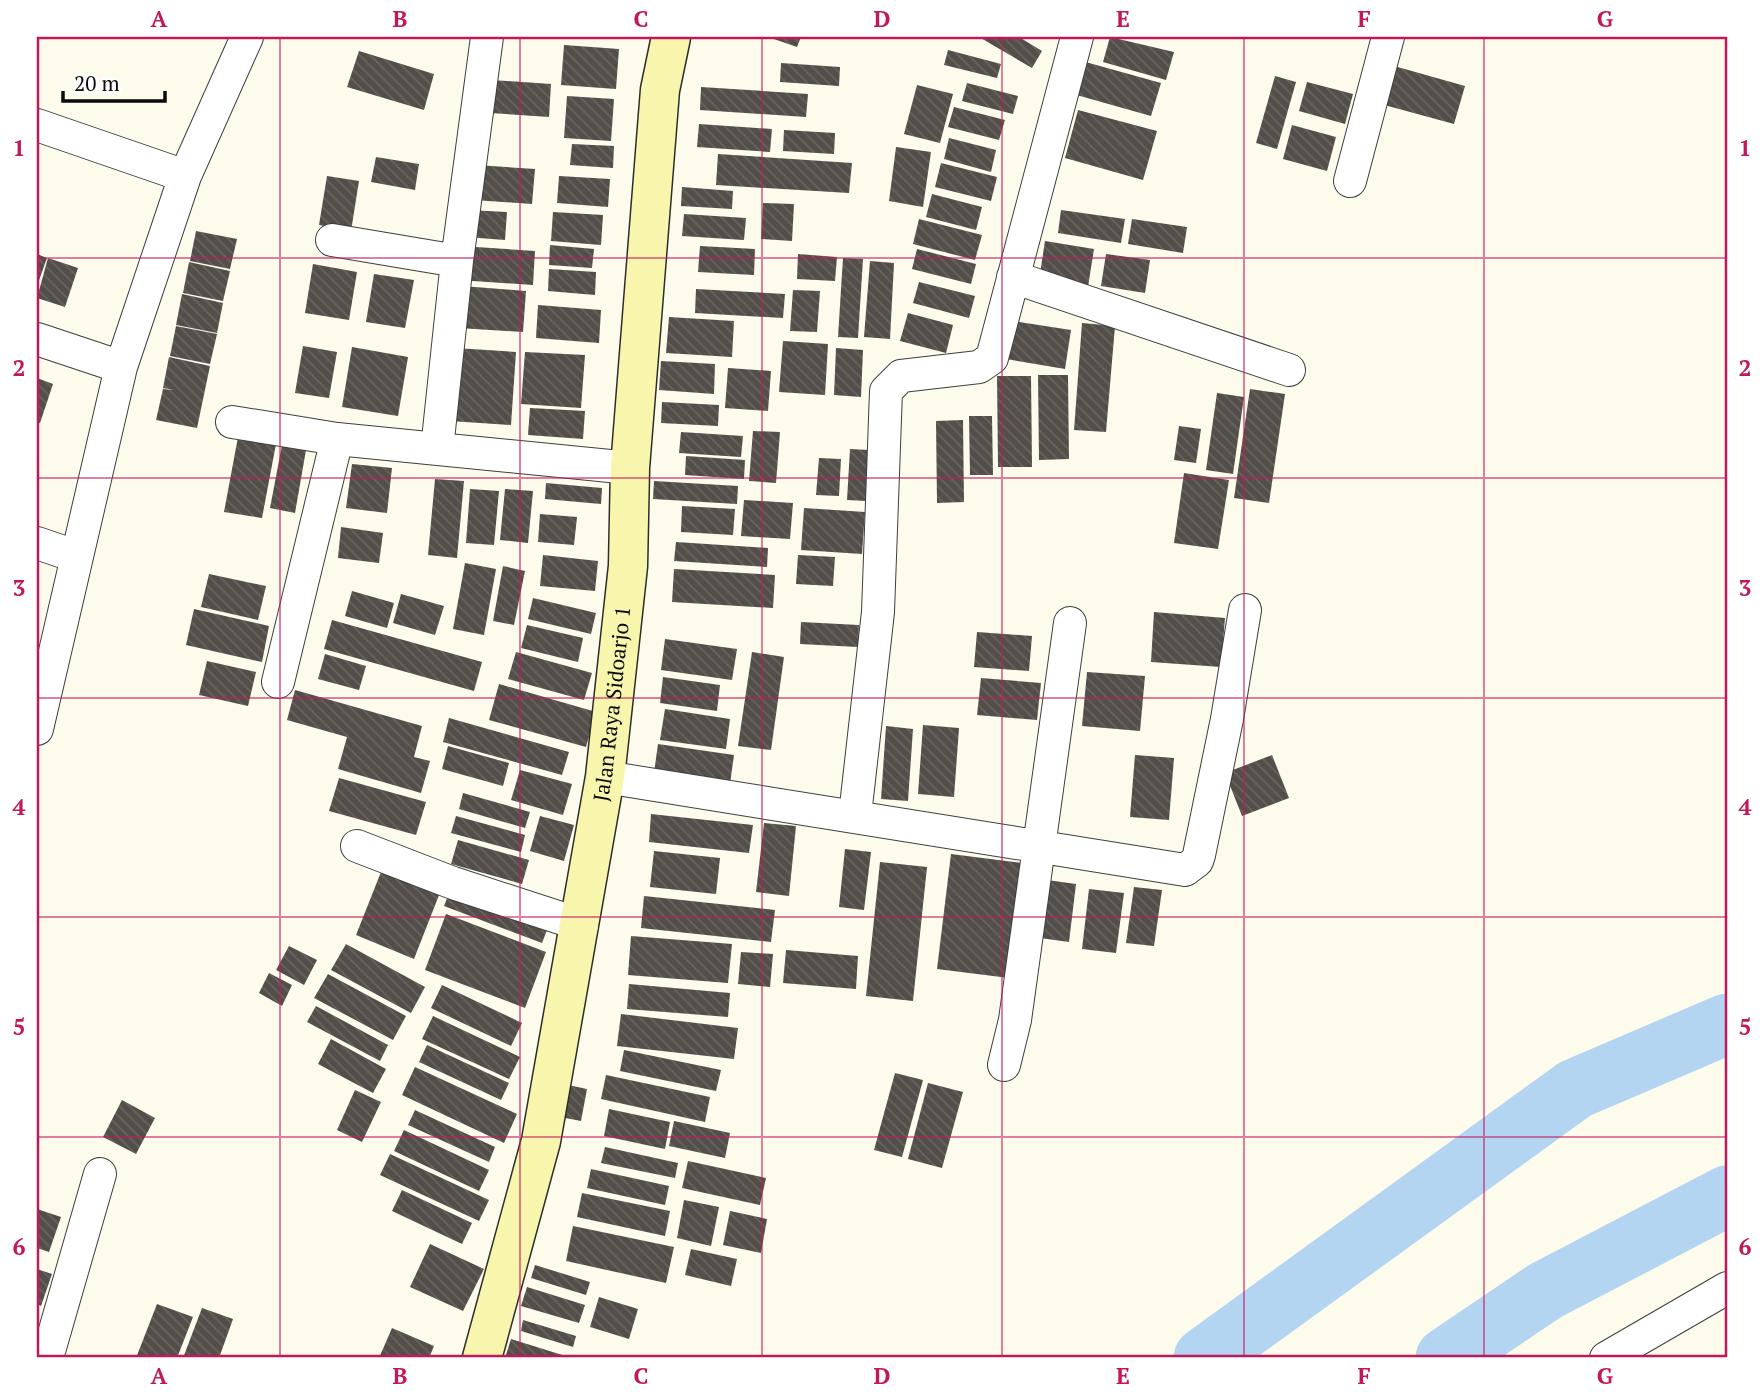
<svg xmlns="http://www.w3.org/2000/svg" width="1764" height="1395" font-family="'PT Serif',serif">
  <defs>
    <pattern id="building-back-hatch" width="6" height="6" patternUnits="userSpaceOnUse" patternTransform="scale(1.75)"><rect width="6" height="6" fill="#534e49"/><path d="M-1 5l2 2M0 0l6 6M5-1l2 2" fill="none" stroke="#67635f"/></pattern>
  </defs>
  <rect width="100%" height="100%" fill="#fdfbeb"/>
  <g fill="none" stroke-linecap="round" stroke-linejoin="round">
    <path stroke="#b4d5f1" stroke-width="61" d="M1204,1358l371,-269 152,-65
      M1446,1358l99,-67 182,-95"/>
  </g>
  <path fill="url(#building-back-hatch)" d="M768,37h33l-4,10z
    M979,37h40l23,14 -10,17z
    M1110,37l64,15 -8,28 -63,-18z
    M564,45l55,4 -3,40 -55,-4z
    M948,50l53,14 -4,14 -53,-13z
    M359,51l75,23 -10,36 -77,-23z
    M1082,61l79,22 -10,33 -78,-22z
    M781,63l59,4 -1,19 -59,-4z
    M1387,64l78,22 -11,38 -77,-21z
    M1275,76l21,6 -19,67 -21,-6z
    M492,80l59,4 -2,33 -59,-4z
    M1307,82l46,12 -8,30 -46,-13z
    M967,83l51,13 -5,18 -51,-13z
    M917,85l36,9 -13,49 -36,-9z
    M701,87l107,7 -2,23 -106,-7z
    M567,96l47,3 -3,42 -47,-3z
    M954,107l51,13 -6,20 -51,-13z
    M1078,110l79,21 -14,49 -78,-22z
    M699,124l73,5 -2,23 -73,-5z
    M1292,125l44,12 -9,34 -44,-12z
    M784,130l51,3 -1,21 -51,-3z
    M949,138l47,12 -5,22 -47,-13z
    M572,144l42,2 -1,22 -43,-3z
    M896,147l35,5 -8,55 -34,-6z
    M718,154l134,9 -3,30 -133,-8z
    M376,157l43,7 -4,26 -44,-8z
    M941,163l56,14 -6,24 -56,-14z
    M476,165l59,4 -3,35 -58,-4z
    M327,176l32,5 -8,50 -32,-6z
    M559,176l51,3 -2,28 -51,-4z
    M682,187l51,4 -1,18 -51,-3z
    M932,194l50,13 -6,23 -50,-13z
    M763,203l31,1 -2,37 -31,-2z
    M468,210l39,2 -2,28 -39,-3z
    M1061,210l64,9 -4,24 -63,-10z
    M553,212l50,3 -2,30 -50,-4z
    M684,214l62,4 -2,22 -62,-4z
    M919,219l63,16 -7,25 -62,-16z
    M1132,219l55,8 -4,26 -55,-9z
    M196,231l41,8 -7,30 -40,-8z
    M1045,241l49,8 -6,38 -49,-7z
    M550,245l44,4 -2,19 -43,-3z
    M461,246l74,5 -2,34 -75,-5z
    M700,246l55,3 -1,26 -56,-3z
    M917,249l59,15 -5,20 -59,-15z
    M37,254l10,4 -10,28z
    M798,254l39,3 -2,24 -38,-2z
    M1106,254l44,6 -5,33 -44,-7z
    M48,258l30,10 -13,39 -28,-9z
    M843,258l20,1 -5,79 -20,-1z
    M870,261l24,2 -4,76 -26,-2z
    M189,262l41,9 -7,30 -40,-8z
    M313,264l44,8 -8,48 -44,-7z
    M549,269l47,3 -1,23 -47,-4z
    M374,274l40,6 -9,48 -39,-6z
    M919,282l56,14 -6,22 -56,-15z
    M462,286l64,5 -3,41 -64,-4z
    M696,289l89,5 -2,24 -88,-5z
    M793,290l27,1 -3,41 -27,-1z
    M182,294l41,9 -6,30 -41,-8z
    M538,305l63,5 -2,33 -63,-5z
    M908,313l45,12 -7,28 -46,-12z
    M669,317l65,4 -2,36 -66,-4z
    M1012,321l59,9 -6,39 -59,-10z
    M1082,323l33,3 -9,106 -32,-2z
    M176,326l41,8 -7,30 -40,-8z
    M783,341l45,3 -3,51 -46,-3z
    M303,346l34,6 -8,46 -34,-5z
    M352,347l56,10 -10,59 -56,-9z
    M455,348l61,4 -5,73 -61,-4z
    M836,348l27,2 -2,47 -27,-2z
    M525,352l60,3 -4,53 -60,-4z
    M169,357l41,9 -13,62 -41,-8 7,-31 11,1 -11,-2z
    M661,361l54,3 -1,30 -55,-4z
    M728,368l43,3 -3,40 -43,-3z
    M1038,375h30l1,84 -30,1z
    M997,376h34l1,91h-34z
    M37,378l16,6 -13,39 -3,-1z
    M1250,389l35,5 -16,109 -35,-5z
    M1217,393l27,4 -11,77 -27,-4z
    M662,402l57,3 -1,21 -57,-3z
    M530,408l55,3 -2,28 -55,-4z
    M969,416h23l1,59h-23z
    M963,420l1,82 -27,1 -1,-82z
    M1179,426l22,3 -5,34 -22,-3z
    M753,431l27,1 -4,51 -27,-2z
    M681,432l62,4 -2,21 -62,-4z
    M238,437l38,7 -14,74 -38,-6z
    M282,445l24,5 -11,63 -25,-5z
    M850,449l19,1 -3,51 -19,-1z
    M686,456l59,4 -1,19 -59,-4z
    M819,458l22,1 -2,37 -23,-1z
    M352,464l40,4 -5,45 -41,-5z
    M1184,473l45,7 -11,69 -44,-6z
    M435,479l29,2 -7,77 -29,-3z
    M654,481l84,5 -1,18 -84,-5z
    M546,483l56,5 -1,16 -56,-5z
    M470,489l29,2 -5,54 -28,-2z
    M505,489l28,2 -5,52 -28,-3z
    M744,500l49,3 -3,36 -49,-3z
    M682,506l53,3 -2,26 -52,-3z
    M804,508l61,4 -3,42 -61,-4z
    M540,514l37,3 -3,28 -36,-3z
    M341,527l42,6 -4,30 -41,-5z
    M676,542l92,6 -1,19 -93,-6z
    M543,555l55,6 -3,30 -55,-5z
    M798,555l37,2 -2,29 -37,-2z
    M465,563l31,6 -12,66 -31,-6z
    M503,566l22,5 -11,54 -21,-4z
    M674,569l101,6 -2,33 -101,-6z
    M209,574l57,12 -8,34 -57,-13z
    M352,591l42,12 -7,25 -42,-12z
    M401,594l43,12 -9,29 -42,-12z
    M533,598l63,15 -5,21 -63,-15z
    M194,609l75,17 -7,36 -76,-17z
    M1154,612l71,6 -4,49 -70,-5z
    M332,620l150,42 -8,29 -150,-42z
    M801,622l58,3 -1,22 -58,-3z
    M527,625l56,13 -5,24 -57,-14z
    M977,632l55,4 -3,35 -55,-4z
    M665,639l72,10 -5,31 -71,-10z
    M516,652l76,21 -8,27 -76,-21z
    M752,652l32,5 -13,93 -33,-4z
    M325,654l41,12 -7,24 -41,-11z
    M207,661l49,11 -8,34 -49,-11z
    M1087,672l58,4 -5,55 -58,-5z
    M663,677l57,8 -3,26 -57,-8z
    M981,678l60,5 -4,37 -60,-5z
    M499,684l97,28 -10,35 -97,-27z
    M295,690l127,36 -8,31 16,4 -9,32 -83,-24 9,-32 -60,-17z
    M665,709l65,10 -4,30 -66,-9z
    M449,718l120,34 -7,23 -119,-33z
    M923,725l36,3 -5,69 -36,-3z
    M886,726l27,3 -5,72 -27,-2z
    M658,744l76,11 -4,29 -76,-11z
    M448,746l61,17 -6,23 -61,-17z
    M1135,755l39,3 -5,62 -39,-3z
    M1272,755l17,43 -47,18 -17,-43z
    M520,770l52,14 -9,31 -52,-15z
    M339,778l87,24 -10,33 -87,-24z
    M463,793l67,19 -5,16 -66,-19z
    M651,814l102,11 -4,28 -100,-11z
    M456,816l69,19 -4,17 -70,-19z
    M540,816l34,9 -10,36 -34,-10z
    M764,823l32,3 -7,70 -33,-4z
    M458,840l71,20 -7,24 -71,-20z
    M845,849l26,3 -7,58 -25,-3z
    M654,851l66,7 -4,36 -66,-7z
    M951,854l80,10 -14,115 -80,-10z
    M880,862l47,5 -14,134 -47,-5z
    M383,867l58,23 -27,69 -58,-24z
    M1047,880l29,4 -7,58 -29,-4z
    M1134,887l28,3 -8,56 -28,-3z
    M451,888l98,37 -7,18 -98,-37z
    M1089,889l35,4 -8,60 -34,-4z
    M644,896l131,14 -4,32 -130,-14z
    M446,914l100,38 -21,56 -100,-38z
    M631,936l101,8 -4,39 -100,-8z
    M346,944l79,43 -14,26 -80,-43z
    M289,946l28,14 -13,25 -28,-15z
    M786,950l72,6 -2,33 -73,-6z
    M741,952l32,2 -3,33 -32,-3z
    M269,973l23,12 -10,21 -23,-13z
    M328,974l78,42 -13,24 -79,-42z
    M629,984l101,9 -2,24 -101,-8z
    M442,985l80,38 -11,23 -80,-38z
    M316,1006l72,39 -8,16 -73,-39z
    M621,1014l117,14 -4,31 -117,-13z
    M433,1016l87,41 -11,22 -87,-40z
    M331,1039l55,30 -13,24 -55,-29z
    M427,1045l82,38 -8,17 -82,-38z
    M624,1050l97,20 -5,21 -96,-20z
    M415,1067l102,47 -13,29 -102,-48z
    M895,1073l28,7 -21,77 -28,-7z
    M606,1075l104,22 -5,25 -104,-23z
    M928,1083l35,9 -21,76 -34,-9z
    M568,1085l19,4 -6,32 -21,-4z
    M355,1090l26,12 -19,40 -25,-12z
    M122,1100l33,18 -19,36 -33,-17z
    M609,1109l61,13 -5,27 -61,-13z
    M415,1110l80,37 -6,15 -81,-37z
    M674,1121l56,12 -5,25 -56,-12z
    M404,1130l85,40 -10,21 -85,-40z
    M605,1147l73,16 -3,15 -74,-15z
    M390,1154l99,46 -10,21 -99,-46z
    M688,1161l78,17 -6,27 -78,-17z
    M591,1169l78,17 -4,19 -78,-17z
    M402,1190l70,33 -10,21 -70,-33z
    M582,1193l88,18 -5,25 -88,-19z
    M684,1200l35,7 -8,39 -34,-8z
    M37,1209l24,8 -12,35 -12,-4z
    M730,1211l37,8 -6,34 -38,-8z
    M573,1226l101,21 -8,36 -100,-22z
    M430,1244l54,25 -21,42 -53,-24z
    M691,1249l46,10 -6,27 -46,-11z
    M535,1265l55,17 -4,13 -55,-17z
    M37,1269l15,5 -11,32 -4,-2z
    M527,1287l58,18 -6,18 -58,-17z
    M599,1297l39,12 -9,30 -39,-12z
    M157,1304l36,13 -16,41h-41z
    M202,1308l31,11 -14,39h-36z
    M523,1320l53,16 -3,11 -52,-16z
    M392,1328l42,18 -5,12h-50z
    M511,1339l61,19h-67z"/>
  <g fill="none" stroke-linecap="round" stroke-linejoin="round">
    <g stroke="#3e3e3e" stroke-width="34">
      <path id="street" d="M37,125l148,51
        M1350,181l38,-144
        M332,240l125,21
        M1013,277l276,93
        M37,339l84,28
        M232,422l105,17 293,29
        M437,449l20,-188 30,-224
        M37,543l38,13
        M278,682l59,-243
        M37,729l84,-362 64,-191 62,-139
        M605,777l580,93 12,-9 2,-6 28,-136 18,-109
        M855,815l23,-203 8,-221 15,-15 78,-9 13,-9 85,-321
        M357,846l96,37 129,42
        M1004,1065l11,-45 55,-397
        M47,1358l53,-184
        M1606,1358l121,-70"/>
    </g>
    <g stroke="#2d2d2d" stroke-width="41">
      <g id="secondary">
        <path id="s1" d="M482,1358l59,-217 64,-364 23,-211 2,-98 30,-378 11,-53"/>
      </g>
    </g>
    <use href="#street" stroke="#fff" stroke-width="32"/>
    <use href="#secondary" stroke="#f8f6ac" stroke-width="38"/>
  </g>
  <path fill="none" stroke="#c2185b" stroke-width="2" stroke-opacity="0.55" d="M280,37v1321M520,37v1321M762,37v1321M1002,37v1321M1244,37v1321M1484,37v1321M37,258h1690M37,478h1690M37,698h1690M37,917h1690M37,1137h1690"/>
  <g text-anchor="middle" stroke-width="7" stroke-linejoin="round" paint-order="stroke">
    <g font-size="21" fill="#0b0b0b" stroke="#fff">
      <text dy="7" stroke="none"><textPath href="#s1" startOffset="668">Jalan Raya Sidoarjo 1</textPath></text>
    </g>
  </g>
  <rect width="1764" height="1395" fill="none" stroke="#ffffff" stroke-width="77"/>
  <path d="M63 91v10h102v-10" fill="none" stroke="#0b0b0b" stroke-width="3.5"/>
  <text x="74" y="91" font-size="21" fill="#0b0b0b" stroke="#ffffff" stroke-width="5" paint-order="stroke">20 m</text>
  <rect x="38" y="38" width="1688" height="1318" fill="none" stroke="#c2185b" stroke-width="2.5"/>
  <g font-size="23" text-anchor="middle" font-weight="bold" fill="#c2185b">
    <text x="159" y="27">A</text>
    <text x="400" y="27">B</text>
    <text x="641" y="27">C</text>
    <text x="882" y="27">D</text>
    <text x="1123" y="27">E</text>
    <text x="1364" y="27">F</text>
    <text x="1605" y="27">G</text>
    <text x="19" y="156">1</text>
    <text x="1745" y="156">1</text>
    <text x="19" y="376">2</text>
    <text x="1745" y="376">2</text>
    <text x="19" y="596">3</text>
    <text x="1745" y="596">3</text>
    <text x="19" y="815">4</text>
    <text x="1745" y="815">4</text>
    <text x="19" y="1035">5</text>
    <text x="1745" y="1035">5</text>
    <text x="19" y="1255">6</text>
    <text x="1745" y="1255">6</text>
    <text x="159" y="1384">A</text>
    <text x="400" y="1384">B</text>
    <text x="641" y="1384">C</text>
    <text x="882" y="1384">D</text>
    <text x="1123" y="1384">E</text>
    <text x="1364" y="1384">F</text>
    <text x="1605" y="1384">G</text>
  </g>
</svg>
